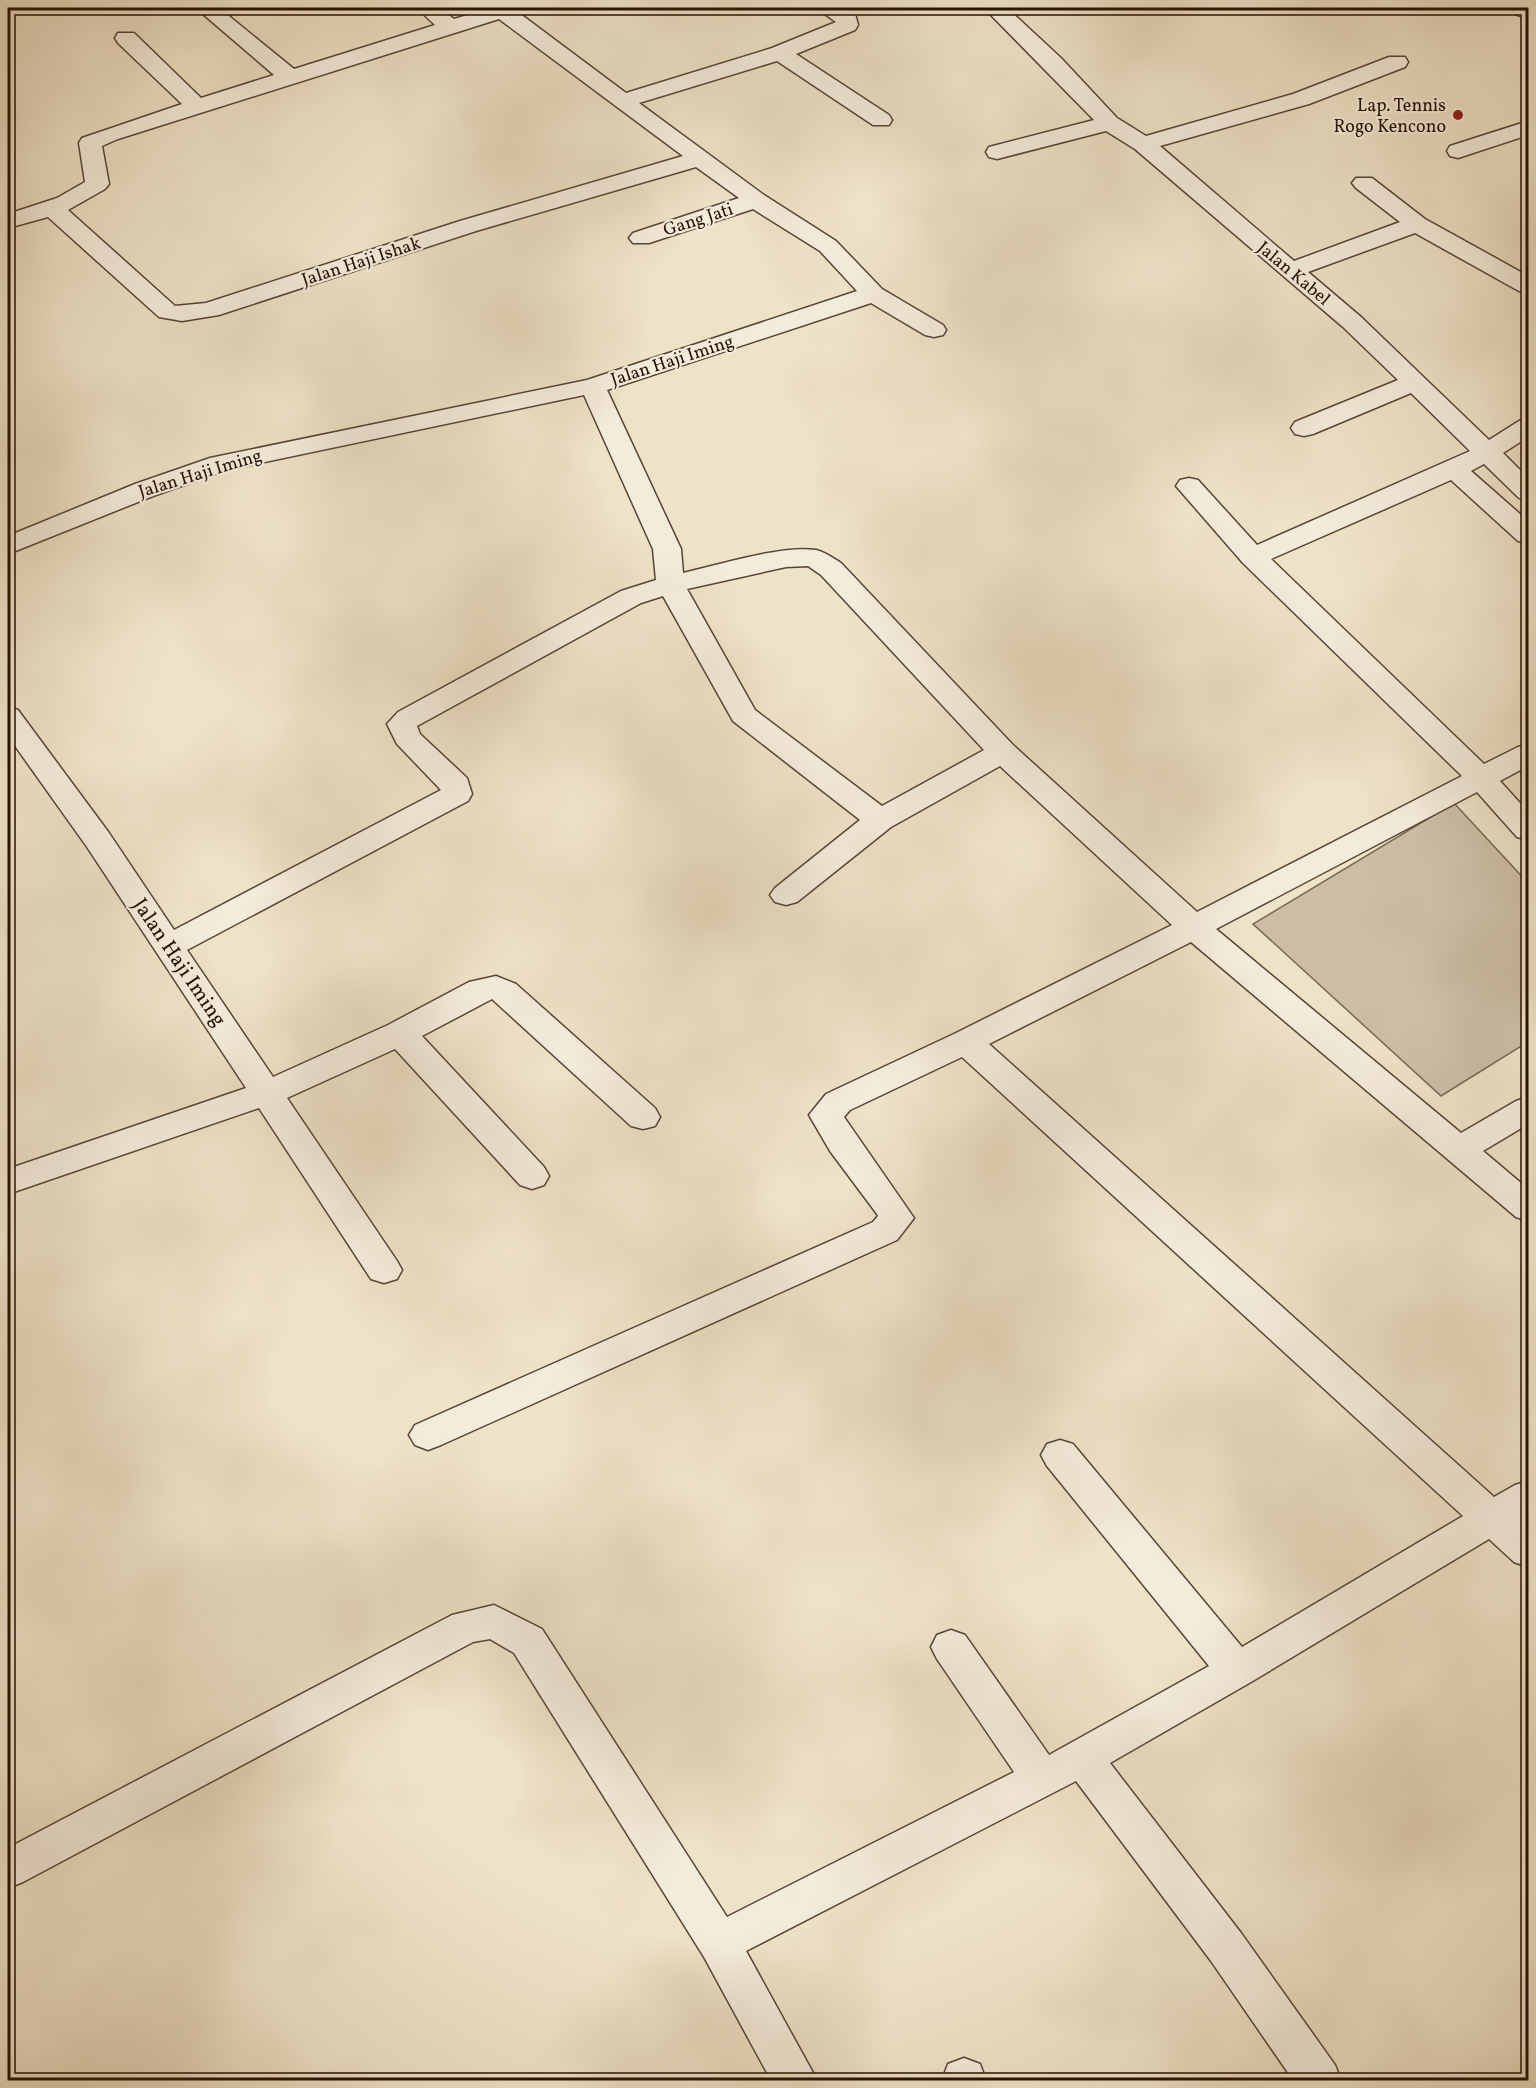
<svg xmlns="http://www.w3.org/2000/svg" width="1536" height="2088" font-family="Vollkorn,serif">
  <rect width="100%" height="100%" fill="#eee2c7"/>
  <filter id="stains"><feTurbulence type="fractalNoise" baseFrequency=".00333" numOctaves="4"/><feColorMatrix values="0 0 0 0 .2 0 0 0 0 .09 0 0 0 0 .02 0 0 0 .5 -.17"/></filter>
  <radialGradient id="worn" r=".72"><stop offset=".6" stop-color="#630" stop-opacity="0"/><stop offset="1" stop-color="#630" stop-opacity=".3"/></radialGradient>
  <path fill="#ccbea6" stroke="#786856" stroke-width="1.5" d="M1454,803l74,80v159l-87,54 -188,-172z"/>
  <g fill="none" stroke-linecap="round" stroke-linejoin="round">
    <g stroke="#574536" stroke-width="3">
      <path id="minor" d="M196,8h23l75,61 141,-44 -18,-17h22l15,11 37,-11h33l-5,5 107,80 146,-45 64,-26 -14,-10 -3,-4h24l12,6 3,11 -3,5 -59,24 93,61 3,5 -3,5h-16l-96,-64 -138,42 125,92 72,46 46,48 61,36 3,5 -3,5 -9,2 -9,-2 -54,-32 -264,87 74,159 2,24c35,-8 99,-28 133,-23 9,2 17,8 25,13l172,182 184,167 265,-136 -219,-213 -67,-77 4,-6 9,-2 9,2 59,65 213,-94 -59,-58 -98,41 -9,2 -9,-2 -4,-6 4,-6 103,-42 -55,-53 -208,-178 -29,-18 -109,28 -8,-2 -3,-5 3,-5 105,-27 -110,-112h23l54,50 56,60 29,18 147,-42 96,-37h16l3,5 -3,5 -96,37 -149,42 134,115 106,-39 -44,-34 -4,-5 4,-5h16l53,41 103,57v17l-9,-2 -104,-58 -107,39 53,45 128,123 30,-19 9,-3v19l-25,16 25,25v22l-9,-2 -35,-34 -13,7 57,50v22l-10,-2 -67,-61 -180,79 213,205 34,-17 10,-2v21l-28,15 28,31v28l-11,-3 -40,-45 -261,137 245,204 55,-32 12,-4v27l-45,27 45,38v32l-12,-4 -325,-275 -202,102 505,453 21,-12 13,-4v34l-8,5 8,8v39l-14,-5 -25,-23 -238,143 -141,81 131,170 94,132 6,15h-48l-82,-119 -135,-180 -330,170 71,129h-46l-67,-123 -190,-304 -24,-14 -17,3 -450,240 -15,6v-40l444,-233 42,-10 48,24 185,288 287,-145 -77,-113 -6,-12 6,-12 14,-5 14,5 84,120 160,-89 -162,-200 -6,-11 6,-11 13,-4 13,4 169,203 221,-131 -501,-459 -112,53 -6,7 70,101 -17,22 -456,205 -13,5 -13,-5 -6,-10 6,-10 458,-203 5,-6 -1,-2 -47,-63 -21,-36 17,-21 128,-60 218,-109 -172,-159 -109,61 -94,75 -11,3 -11,-3 -5,-7 5,-7 85,-68 -127,-99 -70,-125 -22,7 -224,123 3,8 47,44 5,16 -4,7 -281,149 86,127 115,-52 81,-43 27,-6 20,8 139,124 5,9 -5,9 -12,3 -12,-3 -139,-127 -70,37 122,131 5,9 -5,9 -12,4 -12,-4 -125,-136 -108,49 110,163 5,9 -5,9 -13,4 -13,-4 -112,-171 -251,86v-25l238,-81 -159,-241 -79,-111v-29l10,3 91,123 65,97 267,-140 -44,-46 -10,-20 11,-12 223,-121 35,-11 -3,-31 -69,-154 -357,75 -74,26 -145,58v-18l127,-52 75,-26 377,-78 270,-89 -37,-40 -67,-42 -104,34h-16l-4,-5 4,-5 106,-35 -43,-31 -220,64 -257,84 -37,6 -23,-4 -111,-100 -40,11v-14l49,-16 28,-16 -6,-39 3,-5 100,-34 -64,-61 -3,-5 3,-5h16l67,65 73,-23zM499,19l184,137 -223,65 -254,82 -31,3 -107,-96 37,-21 4,-5 -7,-38 16,-7zM808,566l13,9 163,175 -102,56 -127,-96 -68,-121 99,-22z
        M1506,8h22v11l-18,-7z
        M1528,121v14l-70,23 -8,-2 -3,-5 3,-5z
        M964,2058l16,6 6,16h-44l6,-16z"/>
    </g>
    <use href="#minor" fill="#f4ecdb" fill-rule="evenodd"/>
  </g>
  <circle fill="#8f2418" stroke="#f4ecdb" stroke-width="2" cx="1458" cy="115" r="6"/>
  <g text-anchor="middle" stroke-width="4.5" stroke-linejoin="round" paint-order="stroke">
    <g font-size="18" fill="#251105" stroke="#f4ecdb" text-anchor="end">
      <text x="1446" y="111">Lap. Tennis<tspan x="1446" dy="21">Rogo Kencono</tspan></text>
    </g>
    <g font-size="18" fill="#251105" stroke="#f4ecdb">
      <text transform="translate(698 219) rotate(-18)" y="6">Gang Jati</text>
      <text transform="translate(361 261) rotate(-18)" y="6">Jalan Haji Ishak</text>
      <text transform="translate(1294 273) rotate(40)" y="6">Jalan Kabel</text>
      <text transform="translate(672 360) rotate(-18)" y="6">Jalan Haji Iming</text>
      <text transform="translate(200 473) rotate(-17)" y="6">Jalan Haji Iming</text>
    </g>
    <g font-size="21" fill="#251105" stroke="#f4ecdb">
      <text transform="translate(180 962) rotate(56)" y="7">Jalan Haji Iming</text>
    </g>
  </g>
  <rect width="1536" height="2088" fill="none" stroke="#eee2c7" stroke-width="30"/>
  <rect x="9" y="9" width="1518" height="2070" fill="none" stroke="#251105" stroke-width="3"/>
  <rect x="15" y="15" width="1506" height="2058" fill="none" stroke="#251105" stroke-width="1.5"/>
  <rect width="100%" height="100%" filter="url(#stains)"/>
  <rect width="100%" height="100%" fill="url(#worn)"/>
</svg>
